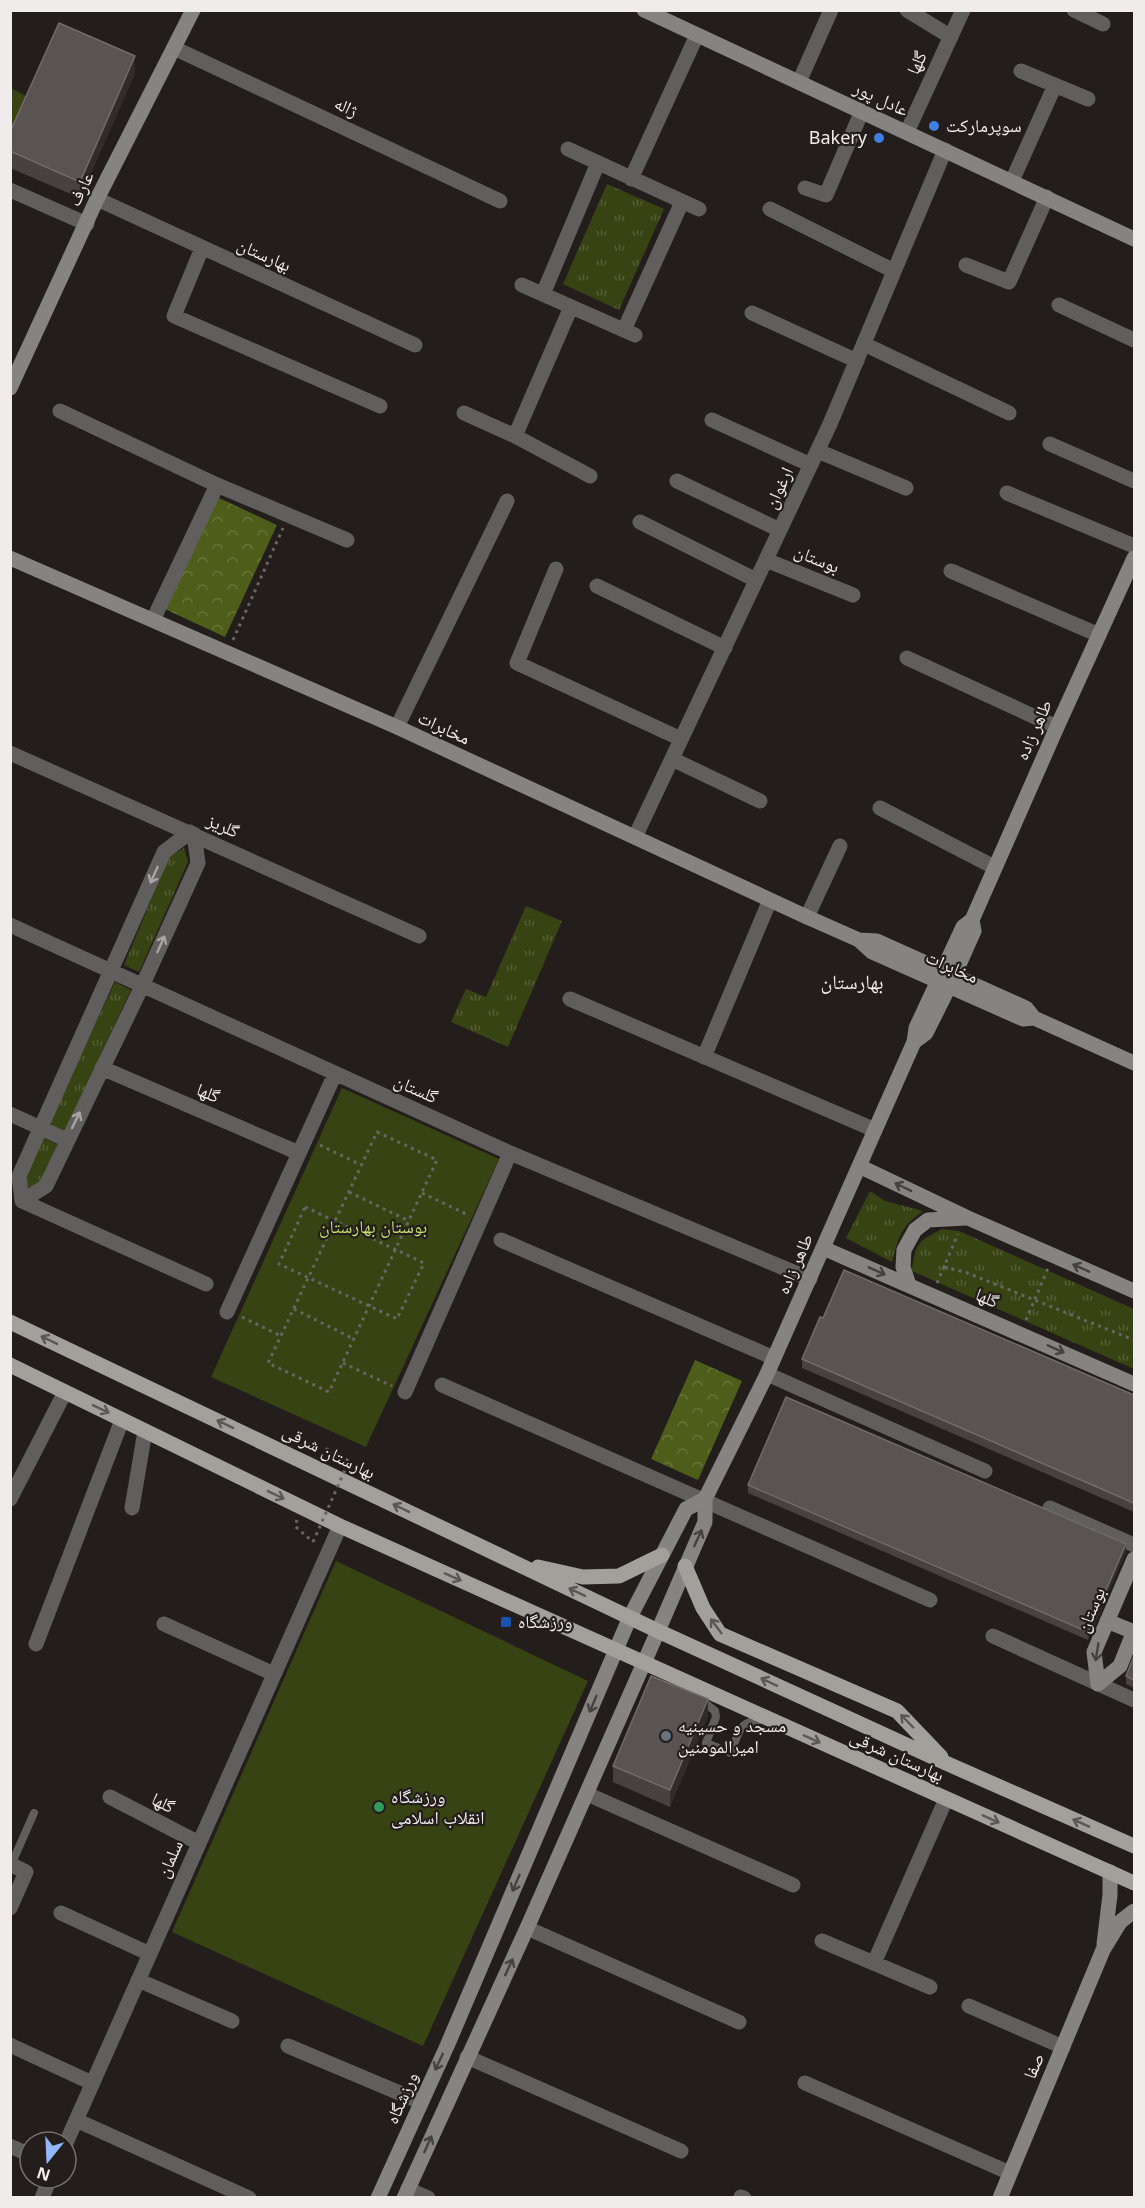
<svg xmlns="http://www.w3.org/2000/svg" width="1145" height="2208" font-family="'Noto Sans','Noto Naskh Arabic',sans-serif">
  <defs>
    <pattern id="grass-tufts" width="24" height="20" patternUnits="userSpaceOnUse" patternTransform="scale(1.5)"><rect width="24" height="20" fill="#384313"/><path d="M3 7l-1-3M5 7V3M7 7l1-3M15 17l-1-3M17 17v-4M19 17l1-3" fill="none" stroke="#555e36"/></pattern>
    <pattern id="forest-crowns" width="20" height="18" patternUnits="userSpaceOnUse" patternTransform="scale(1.5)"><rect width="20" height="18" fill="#4e5e1a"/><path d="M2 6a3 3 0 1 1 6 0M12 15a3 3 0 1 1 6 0" fill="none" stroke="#68753b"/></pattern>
  </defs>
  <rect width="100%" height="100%" fill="#231e1c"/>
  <path fill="url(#grass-tufts)" d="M11,88l15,8 -15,37z
    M607,184l57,25 -45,101 -56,-26z
    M184,848l4,14 -49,110 -15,-7 45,-108z
    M526,906l36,15 -54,126 -57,-25 15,-33 20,8z
    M115,982l16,8 -66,141 -16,-7z
    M42,1137l16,8 -17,37 -12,7 -4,-13z
    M870,1191l15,10 38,10c-22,16 -24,24 -31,51l-46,-24z
    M942,1229l17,2 175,78v60l-222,-98c3,-27 6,-30 30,-42z"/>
  <path fill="url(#forest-crowns)" d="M217,497l60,28 -52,112 -60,-28z
    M695,1360l47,21 -44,99 -47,-21z"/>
  <path fill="#384313" d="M342,1088l157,71 -133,288 -155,-70z
    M336,1561l252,120 -165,365 -251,-114z"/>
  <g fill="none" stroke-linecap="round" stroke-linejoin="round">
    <path stroke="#696563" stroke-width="3" stroke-dasharray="3 4.5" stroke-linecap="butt" d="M233,640l50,-112
      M377,1132l60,28 -108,232 -61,-29z
      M320,1145l41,20
      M349,1192l60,29
      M422,1193l44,21
      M305,1207l119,56 -27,56 -118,-55z
      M944,1267l21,5 169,68
      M937,1283l21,-49
      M294,1309l60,30
      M242,1317l39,19
      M1026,1320l22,-52
      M343,1363l49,23
      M322,1456l5,-7 22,12
      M297,1520l-2,6 18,16"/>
    <path stroke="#605f5d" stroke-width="8" d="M701,1700l14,11 1,6 -10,26 25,10c8,-21 7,-33 33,-33
      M11,1865l23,-52"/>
    <path stroke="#605f5d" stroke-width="15" d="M907,10l44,27
      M1074,10l29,14
      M174,48l326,153
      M1021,71l67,28
      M799,82l32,-72
      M907,132l56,-122
      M568,149l131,60
      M631,179l66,-144
      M1012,181l43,-96
      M805,188l21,7 36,-84
      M10,190l77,34
      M97,199l318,146
      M770,209l124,62
      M202,248l-28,68 206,90
      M966,265l43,17 38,-85
      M522,285l113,50
      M543,294l55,-131
      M1059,305l75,35
      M752,313l105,48
      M624,330l58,-128
      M864,344l145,69
      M60,411l157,74 130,55
      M464,413l51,23 75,40
      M712,420l99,45
      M515,436l56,-129
      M1050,444l84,37
      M818,451l88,37
      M677,481l103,49
      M1007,493l127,53
      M640,522l116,58
      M766,560l87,35
      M556,569l-39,94 164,76
      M951,571l148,64
      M597,586l128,62
      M153,620l64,-135
      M907,658l150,69
      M397,727l110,-226
      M10,753l409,183
      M672,759l88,42
      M880,808l114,59
      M635,837l195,-413 115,-274
      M807,917l33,-71
      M10,925l500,228 300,126
      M570,999l305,131
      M704,1057l66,-157
      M102,1068l197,85
      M10,1114l57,26
      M22,1201l24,-15 97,-202 55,-121 -4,-29
      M22,1201l-3,-25 145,-324 26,-20
      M22,1201l184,83
      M501,1240l273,118
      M227,1312l108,-238
      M767,1374l218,97
      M442,1385l488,215
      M405,1392l105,-239
      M10,1499l55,-107
      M132,1508l13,-77
      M1050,1508l84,37
      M164,1624l110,50
      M993,1636l141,64
      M36,1644l86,-224
      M587,1794l206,91
      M110,1797l89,46
      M10,1864l16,8 -16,36
      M61,1913l89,41
      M527,1928l212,94
      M822,1941l108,46
      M874,1963l72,-164
      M138,1980l94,41
      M969,2006l94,41
      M10,2045l82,38
      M288,2046l133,56
      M467,2057l214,94
      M805,2083l205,90
      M76,2120l173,78
      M66,2143l274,-617
      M10,2146l20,9
      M408,2189l20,9
      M741,2197l3,1
      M42,2198l8,-20"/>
    <path stroke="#858480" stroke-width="15" d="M644,10l490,229
      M10,388l87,-189 96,-189
      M10,558l387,169 410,190 52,23 18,1 149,67 8,10 100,45
      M859,940l13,12 151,67 11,-1
      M914,1042l12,-9 23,-46 25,-56 -2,-11
      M859,1166l109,52 166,73
      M823,1248l311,136
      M909,1285l-6,-18 1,-17 11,-20 13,-10 37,-2
      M1107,1621l27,11
      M1098,1684l-4,-32 40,-93
      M1098,1684l22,-18 14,-35
      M1104,1944l6,-49v-23
      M378,2198l69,-152 183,-429 56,-108 19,-10
      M404,2198l123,-270 131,-297 47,-109v-23l62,-125 147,-332 2,-14 47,-101 9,-7 85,-193 77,-169
      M1000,2198l103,-248 17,-28 14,-11"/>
    <path stroke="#a1a09b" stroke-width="15" d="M10,1322l648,309 290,133 186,82
      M10,1365l330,161 794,357
      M685,1566l18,42 17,26 177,77 44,46
      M538,1567l45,10 36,-1 43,-21"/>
    <path stroke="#696563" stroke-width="3" stroke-dasharray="3 4.5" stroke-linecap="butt" d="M313,1542l36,-81"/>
  </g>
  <path fill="#474140" d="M135,73l-55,125 -70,-30v-36z
    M823,1318l311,77v117l-332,-144v-9z
    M748,1485l378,67 -38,88 -340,-147z
    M1134,1656v32l-8,-4v-8z
    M708,1716l-38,91 -57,-25v-16z"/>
  <path fill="#312b2a" d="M135,56v17l-55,125v-16z
    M1126,1544v8l-38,88v-8z
    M708,1699v17l-38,91v-17z"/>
  <path fill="#595352" stroke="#706b6a" stroke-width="1.5" d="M59,23l76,33 -55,126 -70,-31v-19z
    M844,1270l290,125v108l-332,-144 18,-42 3,1z
    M786,1397l340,147 -38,88 -340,-147z
    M1134,1656v24l-8,-4z
    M651,1676l57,23 -38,91 -57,-24z"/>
  <defs><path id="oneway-shaft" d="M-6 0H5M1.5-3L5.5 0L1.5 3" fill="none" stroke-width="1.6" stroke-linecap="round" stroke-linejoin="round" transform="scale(1.5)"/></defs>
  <g stroke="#a8a6a4">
    <use href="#oneway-shaft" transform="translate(154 875) rotate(114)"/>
    <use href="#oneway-shaft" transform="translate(161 944) rotate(-66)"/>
    <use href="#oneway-shaft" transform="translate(76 1120) rotate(-64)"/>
  </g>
  <g stroke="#45423f">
    <use href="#oneway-shaft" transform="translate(903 1187) rotate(-154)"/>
    <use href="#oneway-shaft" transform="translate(1081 1268) rotate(-156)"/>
    <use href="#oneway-shaft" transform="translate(877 1271) rotate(24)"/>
    <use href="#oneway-shaft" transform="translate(1056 1349) rotate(24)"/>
    <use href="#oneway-shaft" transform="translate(698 1538) rotate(-65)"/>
    <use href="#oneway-shaft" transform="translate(1097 1652) rotate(99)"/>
    <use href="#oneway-shaft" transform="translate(593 1704) rotate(113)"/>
    <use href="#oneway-shaft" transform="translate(516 1883) rotate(113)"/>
    <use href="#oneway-shaft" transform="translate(509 1967) rotate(-65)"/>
    <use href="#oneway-shaft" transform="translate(439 2062) rotate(115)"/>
    <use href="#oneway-shaft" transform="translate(428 2144) rotate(-66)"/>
  </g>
  <g stroke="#5c5855">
    <use href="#oneway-shaft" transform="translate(49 1340) rotate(-154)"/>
    <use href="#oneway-shaft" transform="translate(101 1409) rotate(26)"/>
    <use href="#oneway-shaft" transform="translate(225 1424) rotate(-154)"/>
    <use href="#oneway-shaft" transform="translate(276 1495) rotate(26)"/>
    <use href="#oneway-shaft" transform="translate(401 1508) rotate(-154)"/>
    <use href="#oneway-shaft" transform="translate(453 1577) rotate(24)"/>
    <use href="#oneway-shaft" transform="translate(577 1592) rotate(-155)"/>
    <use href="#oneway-shaft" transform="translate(716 1626) rotate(-127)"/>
    <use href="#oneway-shaft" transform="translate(769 1682) rotate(-155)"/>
    <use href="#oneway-shaft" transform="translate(907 1721) rotate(-134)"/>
    <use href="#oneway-shaft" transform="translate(812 1739) rotate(24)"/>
    <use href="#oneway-shaft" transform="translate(991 1819) rotate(24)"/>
    <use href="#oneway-shaft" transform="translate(1081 1823) rotate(-156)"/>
  </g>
  <g fill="#3f7fe0" stroke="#231e1c" stroke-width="2">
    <circle cx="934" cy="126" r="6"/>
    <circle cx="879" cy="138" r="6"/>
  </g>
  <rect fill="#1a4fb4" stroke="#231e1c" stroke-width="2" x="500" y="1616" width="12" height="12" rx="3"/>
  <circle fill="#6b7280" stroke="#231e1c" stroke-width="2" cx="666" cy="1736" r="6"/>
  <circle fill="#2e9e5b" stroke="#231e1c" stroke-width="2" cx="379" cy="1807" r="6"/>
  <g text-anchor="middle" stroke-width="4.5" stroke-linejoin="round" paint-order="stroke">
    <g font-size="18" fill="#efeceb" stroke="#231e1c">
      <text transform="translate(917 63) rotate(-65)" y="6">گلها</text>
      <text transform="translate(881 99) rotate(25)" y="6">عادل پور</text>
      <text transform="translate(346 107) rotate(25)" y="6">ژاله</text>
      <text transform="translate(81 189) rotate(-64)" y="6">عارف</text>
      <text transform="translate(264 255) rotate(24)" y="6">بهارستان</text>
      <text transform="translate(779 488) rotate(-65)" y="6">ارغوان</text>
      <text transform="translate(817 559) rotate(22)" y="6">بوستان</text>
      <text transform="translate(444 728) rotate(25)" y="6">مخابرات</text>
      <text transform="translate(1034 730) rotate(-66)" y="6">طاهر زاده</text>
      <text transform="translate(223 826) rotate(24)" y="6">گلریز</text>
      <text transform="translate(952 967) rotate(24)" y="6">مخابرات</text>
      <text transform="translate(416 1089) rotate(24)" y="6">گلستان</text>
      <text transform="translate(208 1093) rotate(23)" y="6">گلها</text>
      <text transform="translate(795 1264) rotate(-66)" y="6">طاهر زاده</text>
      <text transform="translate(987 1298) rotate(24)" y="6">گلها</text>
      <text transform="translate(329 1452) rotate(26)" y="6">بهارستان شرقی</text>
      <text transform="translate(1091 1610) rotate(-67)" y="6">بوستان</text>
      <text transform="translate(897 1756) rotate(24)" y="6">بهارستان شرقی</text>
      <text transform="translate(163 1803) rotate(27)" y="6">گلها</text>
      <text transform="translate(170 1859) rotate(-66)" y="6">سلمان</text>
      <text transform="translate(1034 2066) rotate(-67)" y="6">صفا</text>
      <text transform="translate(402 2098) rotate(-66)" y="6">ورزشگاه</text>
    </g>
    <g font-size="18" fill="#efeceb" stroke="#231e1c" text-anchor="start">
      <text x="946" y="132">سوپرمارکت</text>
      <text x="867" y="144" text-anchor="end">Bakery</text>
      <text x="518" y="1628">ورزشگاه</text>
      <text x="678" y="1732">مسجد و حسینیه<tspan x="678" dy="21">امیرالمومنین</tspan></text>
      <text x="391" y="1803">ورزشگاه<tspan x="391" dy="21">انقلاب اسلامی</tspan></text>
    </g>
    <g font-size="18" fill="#c3e06c" stroke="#231e1c">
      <text x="373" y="1233">بوستان بهارستان</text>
    </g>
    <g font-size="20" fill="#efeceb" stroke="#231e1c">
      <text x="852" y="989">بهارستان</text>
    </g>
  </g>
  <rect width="1145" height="2208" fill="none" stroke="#efeceb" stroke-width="24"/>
  <g transform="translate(48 2160) rotate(198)"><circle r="28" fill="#231e1c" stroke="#75706f" stroke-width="1.5"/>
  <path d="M0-4.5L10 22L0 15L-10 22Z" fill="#92b7fd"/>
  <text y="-9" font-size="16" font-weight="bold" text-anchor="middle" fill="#efeceb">N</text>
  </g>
</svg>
